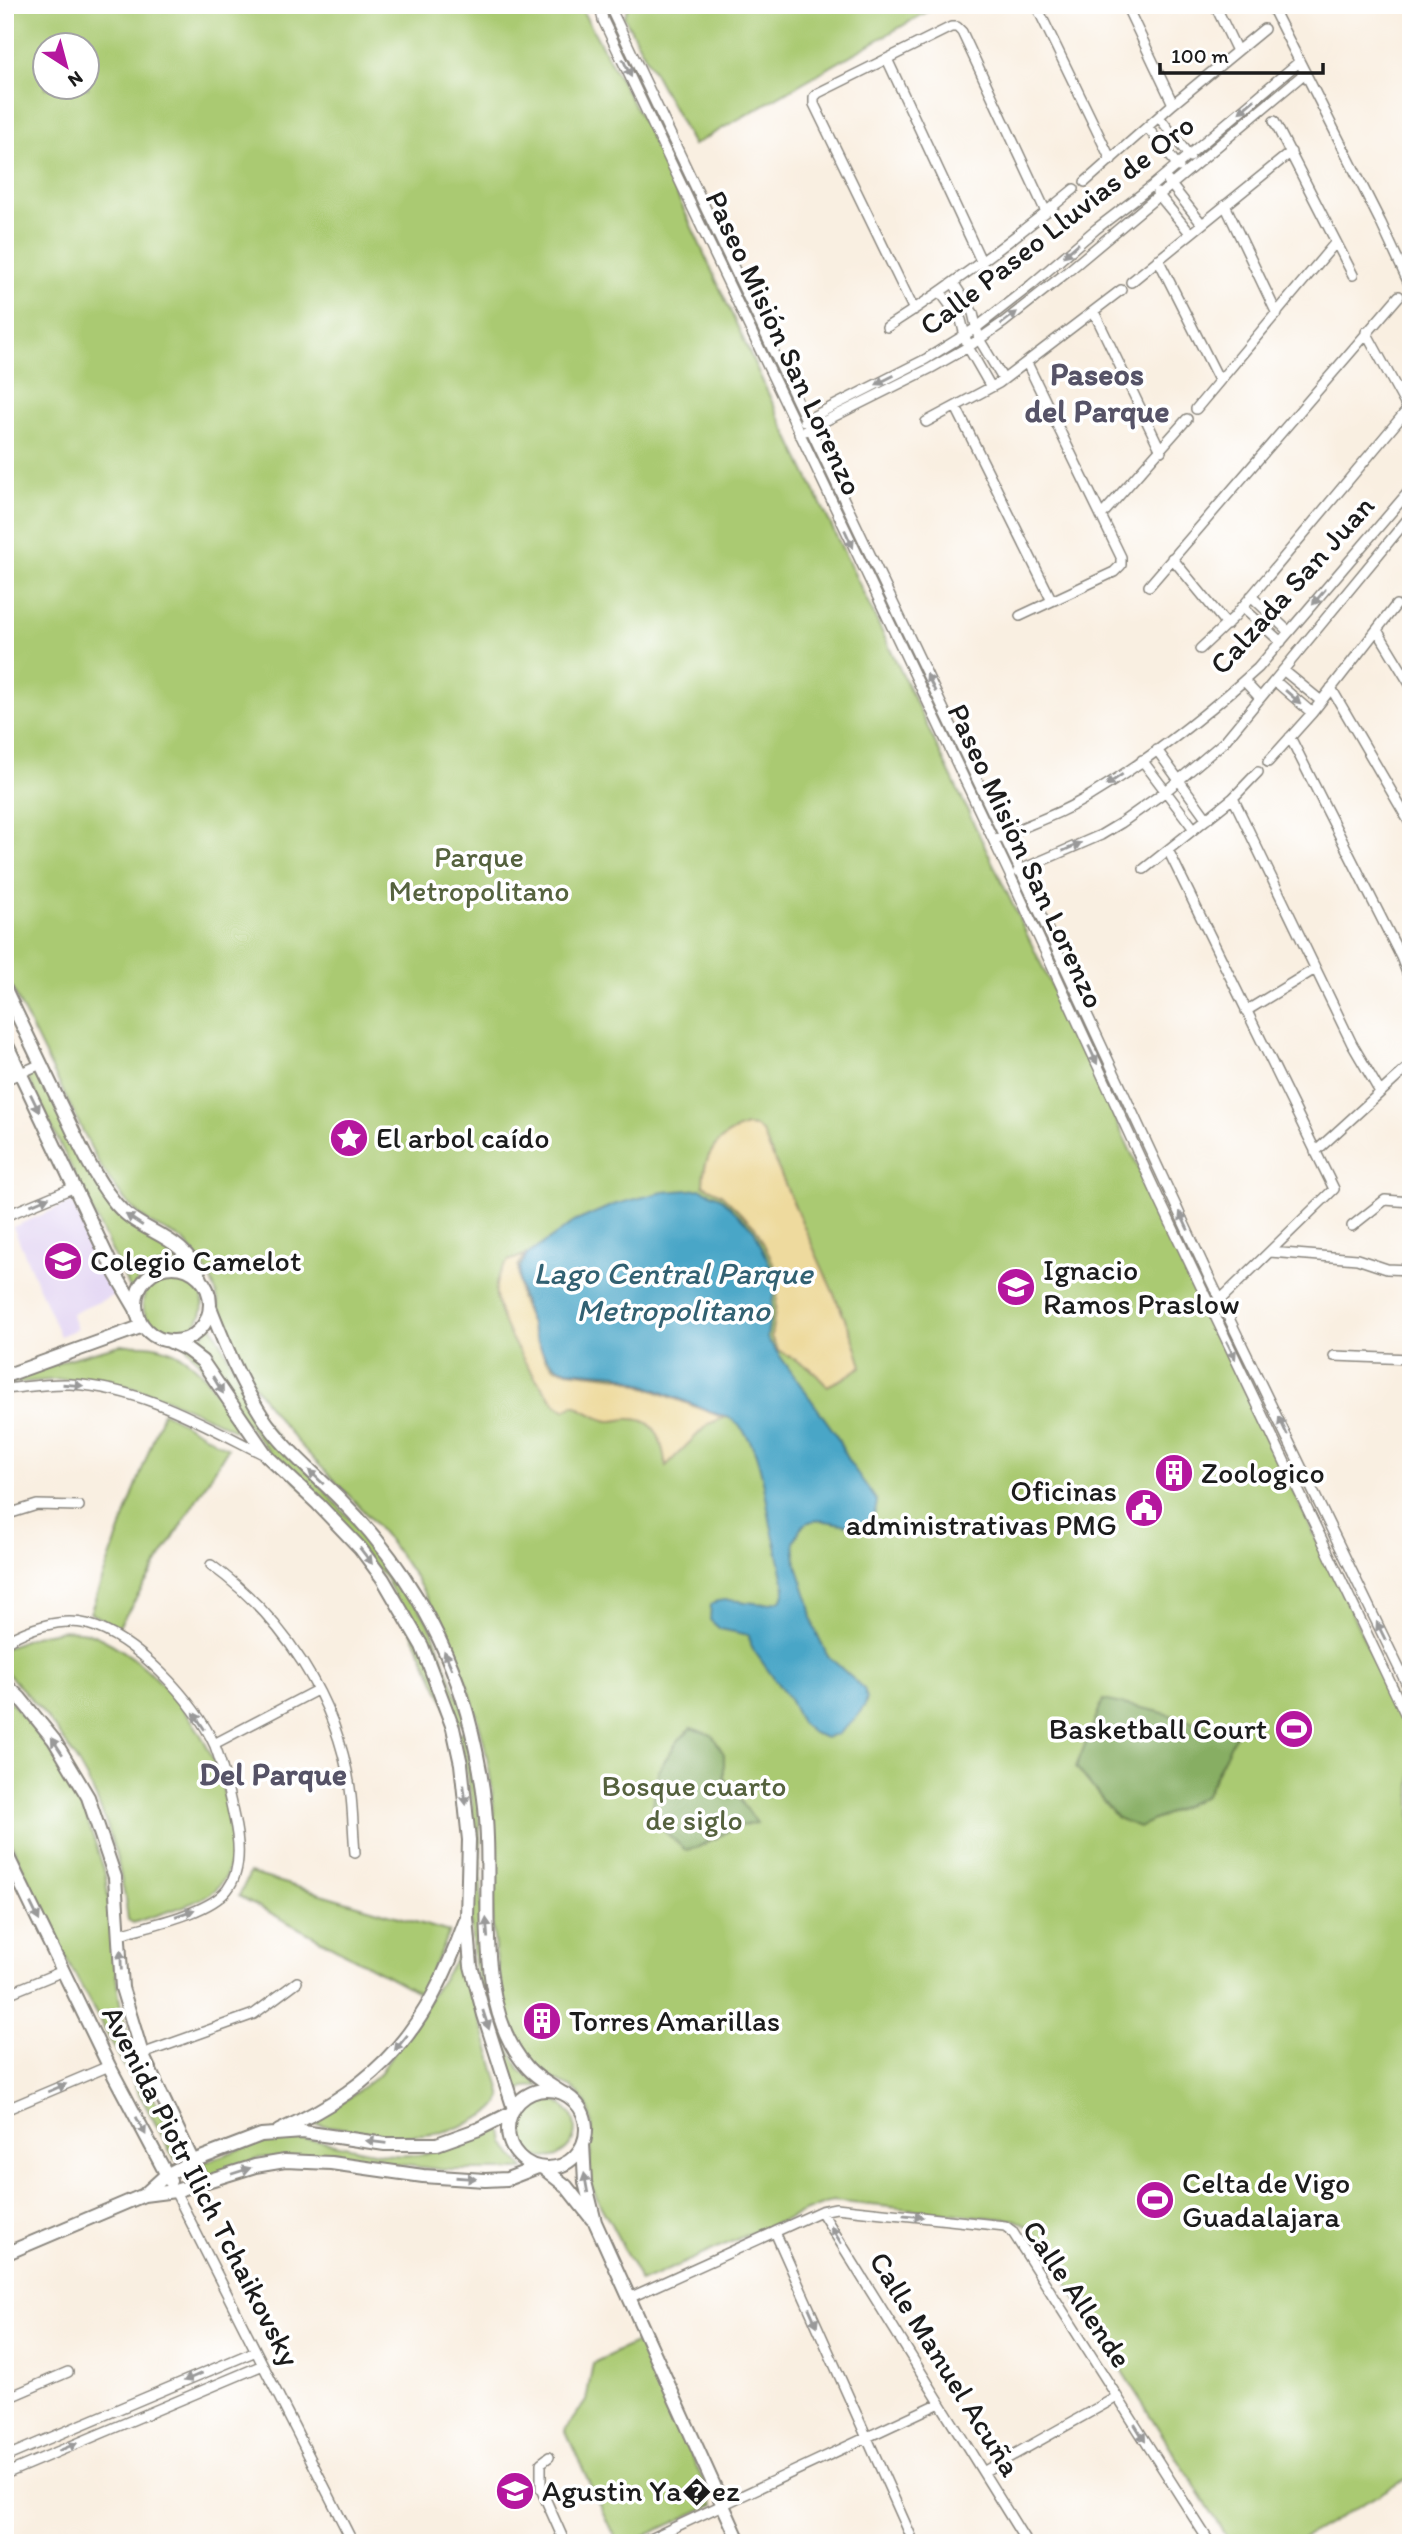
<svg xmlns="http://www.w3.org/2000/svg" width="1416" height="2548" font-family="Itim,sans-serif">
  <rect width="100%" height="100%" fill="#fff"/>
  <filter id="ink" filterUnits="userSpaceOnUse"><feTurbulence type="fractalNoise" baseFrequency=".0143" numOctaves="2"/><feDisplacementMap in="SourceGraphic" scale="14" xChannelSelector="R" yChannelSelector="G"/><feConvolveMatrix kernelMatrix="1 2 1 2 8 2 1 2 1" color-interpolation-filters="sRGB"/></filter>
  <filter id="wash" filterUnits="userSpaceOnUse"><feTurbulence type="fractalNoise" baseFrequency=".00686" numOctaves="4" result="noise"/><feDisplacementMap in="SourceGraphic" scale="28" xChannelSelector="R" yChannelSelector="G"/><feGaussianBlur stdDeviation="1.57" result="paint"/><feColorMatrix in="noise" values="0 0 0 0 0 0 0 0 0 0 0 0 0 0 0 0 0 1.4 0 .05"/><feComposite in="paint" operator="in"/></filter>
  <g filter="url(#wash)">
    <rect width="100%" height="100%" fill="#f9efe1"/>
    <path fill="#e2d4f3" d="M72,1202l43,93 -44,19 6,15 -17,7 -47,-109z"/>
    <path fill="#aaca72" stroke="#637347" stroke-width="2" fill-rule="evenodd" d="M5,5h579l-2,5 62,113 130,283 637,1331v739l-116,67h-64l-156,-246 -33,-56 -11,-13 -15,-8 -184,-19 -83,33 -108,48c-10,-19 -20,-39 -30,-58 -7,-12 -17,-27 -20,-41 -6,-25 8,-53 -4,-77 -9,-21 -23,-20 -40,-30 -26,-16 -37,-50 -43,-79 -6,-27 -11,-55 -12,-84 -2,-41 5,-82 0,-124 -5,-40 -16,-82 -31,-120 -23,-60 -59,-118 -104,-165 -33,-35 -67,-66 -95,-107 -15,-23 -30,-48 -39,-75 -3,-10 -4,-21 -8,-32 -5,-15 -16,-32 -27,-44 -9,-11 -21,-13 -33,-20 -25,-15 -41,-39 -56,-62l-94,-190zM46,46h42v42h-42z
      M629,5h310l-246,140 -69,-128z
      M39,1072l47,97 31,45 24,17 27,12 17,19 -26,3 -20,10 -6,20 -106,-219z
      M143 1304a30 30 0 1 1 60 0a30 30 0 1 1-60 0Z
      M211,1323l48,93 136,154 36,57 36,95 -12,2 -69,-146 -116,-125 -85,-108 16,-7z
      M120,1345c11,0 23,-1 34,1 46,7 65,52 87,87 -43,-20 -85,-42 -132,-51 -31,-6 -72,-1 -104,2l63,-25z
      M163,1412l65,36 -110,180 -28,-15z
      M62,1630c8,1 19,0 27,3 60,24 117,90 133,153 3,10 4,21 6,32 4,21 7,48 -8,67 -15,19 -64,29 -87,38l-5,-3c-9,-75 -32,-141 -80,-201 -13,-17 -28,-32 -43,-48v-23l2,-1 27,-11z
      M5,1696c42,43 73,91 91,149 3,11 9,24 10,36 6,42 7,85 15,127 11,52 39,101 61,148l-7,4 -115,-213 -55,-117z
      M464,1732l14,68 3,52 1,113 18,65 20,40 20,16 -15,1 -8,8 -23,-61 -20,-68 -4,-50 4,-66 -2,-50 -14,-67z
      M250,1873l199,59 -28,62 -182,-98z
      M460,1952c13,49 31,96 42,146 -10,16 -16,17 -33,25 -56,26 -103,5 -161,1l23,-13 48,-36z
      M517 2129a29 29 0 1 1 58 0a29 29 0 1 1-58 0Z
      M501,2122l3,20 20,28h-79l-119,-14 -66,2 -53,20 -7,-14c32,-12 64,-26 99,-25 33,1 64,14 96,16 41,3 73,-13 106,-33z
      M639,2341l75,163 -84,39h-13l-52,-113 21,-29 7,-38z"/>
    <path fill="#87ae64" stroke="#526540" stroke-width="2" d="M1103,1700l53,11 80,23 -31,62 -66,31 -22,-9 -41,-51z
      M691,1728l21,7 12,19v24l33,45 -22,4 -38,21 -12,2 -34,-31 7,-48 19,-29z"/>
    <path fill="#eeda9e" stroke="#857b5d" stroke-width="2" d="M746,1126l10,1 6,5 91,205 9,29 -18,12 -17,8 -17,-18 -32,-18 -7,-13 9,-60 -24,-49 -35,-34 -18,-9c0,-31 15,-50 43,-59z
      M525,1255l-7,11 2,32 25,61 10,9 11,3 53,6 105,41 -16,6 -42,42c-4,-22 -7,-47 -35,-47 -7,-1 -15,3 -22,2 -12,-2 -25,-11 -35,-16l-9,5 -8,-5c-21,-24 -70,-92 -60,-125 2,-6 7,-13 11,-19z"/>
    <path fill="#48a6c7" stroke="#326172" stroke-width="2" d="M701,1189l19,8 34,33 22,48 -9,60 68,95 13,27 29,41c-4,47 -50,10 -70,22 -7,4 -10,12 -13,19l2,21 13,39 5,25 13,28 37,34 3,9 -2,7 -12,16 -16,14 -11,3 -13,-5 -12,-10 -11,-22 -40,-56 -1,-10 -29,-6 -10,-9 1,-16c21,-12 48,8 71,-5l3,-9c-3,-22 -9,-43 -14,-65 -7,-35 -11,-104 -54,-111l-100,-40 -50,-4 -11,-4 -11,-10 -10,-19 -13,-40 -3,-15 1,-15 7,-12 47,-33 39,-17 50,-13z"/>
  </g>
  <g filter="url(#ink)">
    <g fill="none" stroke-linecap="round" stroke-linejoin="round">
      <g stroke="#8a867e" stroke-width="12">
        <path id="street" d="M600,5l3,15 407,855 149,324 252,527
          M609,5l411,865 188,405 203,418
          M1036,5l75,155
          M1126,5l47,99
          M1215,5l22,46
          M1271,5l110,218 30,65
          M887,59l95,204
          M1159,117l31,40
          M1274,121l79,154
          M1147,127l32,40
          M1168,181l34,43
          M1085,182l88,-78 91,-75
          M1157,193l33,40
          M1225,205l52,109
          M1158,259l61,121
          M1131,282l160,-130
          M954,284l19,29 6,26 24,40
          M941,293l20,27 7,27 23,40
          M914,310l-100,-206v-7l4,-4 133,-66h6l5,5 84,180
          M1094,312l67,139
          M887,327c66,-42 127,-88 187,-138
          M1366,332l44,81
          M956,407l96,194
          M1196,409l140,-167
          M804,421l122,-62 50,-31 55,-43 65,-56 56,-43 147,-124
          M926,422l73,-39 122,-93
          M799,434l132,-66 37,-21 36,-25 62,-49 239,-200
          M1101,516l86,-97
          M1172,558l55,67
          M1149,586l250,-290
          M1251,596l38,36
          M1242,607l39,35
          M1020,616l94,-44 7,-7v-8l-94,-194
          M1377,630l34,56
          M1200,649l34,-32 174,-208
          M1283,670l38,31
          M1244,681l16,17
          M1275,681l37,32
          M1331,688l80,137
          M1290,737l111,220 10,26
          M1157,750l50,69
          M1142,760l52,69
          M1268,762l44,-49 84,-108
          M1233,798l119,246 28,48
          M998,838c31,-14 65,-25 93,-43 59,-36 116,-81 167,-127l153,-179
          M1168,850l166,339 -113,110
          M1144,869l89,-71 25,-26
          M1018,871l83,-36 20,-12 45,-32 58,-49 187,-227
          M1401,957l10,-9
          M1246,1011l69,-42
          M5,1080l36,-16
          M1315,1152l90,-82
          M5,1216l70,-29
          M1352,1226l33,-26 26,2
          M1270,1252l87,7 30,10 24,1
          M1334,1356l77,3
          M5,1389c21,-2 44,-6 65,-5 73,4 131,39 195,71
          M5,1515l32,-10 42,1
          M211,1565c72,52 126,134 139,223 3,21 3,43 5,65
          M5,1642c23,-13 55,-25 82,-18 48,13 108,77 128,122 9,23 14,48 19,72 5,22 8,53 -7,72 -19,24 -78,35 -107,44
          M214,1744l103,-54
          M5,1995l58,-24
          M142,2054l112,-40 43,-32
          M5,2110l104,-44
          M175,2191l178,352
          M821,2211l206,332
          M775,2232l139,311
          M629,2298l192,-87 15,-3 169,18 7,5 198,312
          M5,2399l63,-27
          M5,2457l251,-106
          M549,2457l-8,6v26l24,54
          M983,2472l134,-75
          M5,2474l258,-109
          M641,2543l299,-140"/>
      </g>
      <g stroke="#8a867e" stroke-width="16">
        <path id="secondary" d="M5,989c19,40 39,81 58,121 15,31 28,62 49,89 28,38 70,31 89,80
          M5,1041l111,234 20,34
          M136 1304a37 37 0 1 1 74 0a37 37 0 1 1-74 0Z
          M210,1307c15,38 30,75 52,109 21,32 50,55 76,81 60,60 106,134 129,216 11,41 19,83 20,125 3,69 -11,174 41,230 9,10 22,17 34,25
          M169,1341l17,8 16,12 65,95 51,48 42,44 23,31 39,67 31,82 8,36 8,76 -2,78 4,48 13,49 30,94
          M5,1376l138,-50
          M5,1684l15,14 34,42 34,57 27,80 7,111 20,66 61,129
          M5,1851l104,215 61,115
          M508 2129a39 39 0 1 1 78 0a39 39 0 1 1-78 0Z
          M279,2131c105,-49 147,-102 186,-209
          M583,2144l2,38 10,40 145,321
          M543,2168l23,18 26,33
          M144,2195l22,-20 27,-14 68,-26 42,-3 82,12h52l42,-15 32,-16
          M5,2254l139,-59 31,-4 80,-25 30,-5 46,2 92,13 62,4 22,-1 31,-12"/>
      </g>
      <use href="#street" stroke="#fff" stroke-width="9"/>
      <use href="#secondary" stroke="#fff" stroke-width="12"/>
    </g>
    <defs><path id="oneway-solid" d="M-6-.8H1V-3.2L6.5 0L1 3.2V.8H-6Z" transform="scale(1.75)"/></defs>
    <g fill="#999">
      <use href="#oneway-solid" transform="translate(627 68) rotate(65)"/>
      <use href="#oneway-solid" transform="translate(1247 106) rotate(140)"/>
      <use href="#oneway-solid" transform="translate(1071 250) rotate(139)"/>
      <use href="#oneway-solid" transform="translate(1009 318) rotate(-37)"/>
      <use href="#oneway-solid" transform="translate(885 380) rotate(153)"/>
      <use href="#oneway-solid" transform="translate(849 539) rotate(65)"/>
      <use href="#oneway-solid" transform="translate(1319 597) rotate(130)"/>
      <use href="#oneway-solid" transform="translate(931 683) rotate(-116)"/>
      <use href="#oneway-solid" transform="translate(1293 697) rotate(41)"/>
      <use href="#oneway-solid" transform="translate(1114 780) rotate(146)"/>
      <use href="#oneway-solid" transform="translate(1072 847) rotate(-24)"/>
      <use href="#oneway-solid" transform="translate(1093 1055) rotate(65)"/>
      <use href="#oneway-solid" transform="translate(35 1103) rotate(64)"/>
      <use href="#oneway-solid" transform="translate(40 1201) rotate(-23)"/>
      <use href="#oneway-solid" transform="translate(134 1220) rotate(-147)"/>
      <use href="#oneway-solid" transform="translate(1184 1221) rotate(-115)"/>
      <use href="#oneway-solid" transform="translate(1231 1350) rotate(64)"/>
      <use href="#oneway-solid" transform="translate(73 1385) rotate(4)"/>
      <use href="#oneway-solid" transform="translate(218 1385) rotate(59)"/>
      <use href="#oneway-solid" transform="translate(1283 1426) rotate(-115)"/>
      <use href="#oneway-solid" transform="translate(316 1477) rotate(-137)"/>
      <use href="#oneway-solid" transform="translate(366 1556) rotate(52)"/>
      <use href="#oneway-solid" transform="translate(1381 1631) rotate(-116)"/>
      <use href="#oneway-solid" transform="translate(448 1660) rotate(-113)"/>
      <use href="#oneway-solid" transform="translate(199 1721) rotate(-123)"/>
      <use href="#oneway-solid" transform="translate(57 1746) rotate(-123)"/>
      <use href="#oneway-solid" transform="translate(465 1795) rotate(83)"/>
      <use href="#oneway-solid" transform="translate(35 1912) rotate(64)"/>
      <use href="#oneway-solid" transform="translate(185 1913) rotate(-19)"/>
      <use href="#oneway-solid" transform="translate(487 1928) rotate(-94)"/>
      <use href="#oneway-solid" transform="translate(121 1960) rotate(-92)"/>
      <use href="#oneway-solid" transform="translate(486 2020) rotate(72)"/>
      <use href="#oneway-solid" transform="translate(401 2043) rotate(129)"/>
      <use href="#oneway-solid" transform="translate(57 2088) rotate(-23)"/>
      <use href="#oneway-solid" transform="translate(141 2126) rotate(62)"/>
      <use href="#oneway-solid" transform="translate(376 2142) rotate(-173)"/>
      <use href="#oneway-solid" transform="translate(241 2171) rotate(-18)"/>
      <use href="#oneway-solid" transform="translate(466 2178) rotate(4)"/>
      <use href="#oneway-solid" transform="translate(586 2183) rotate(-100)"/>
      <use href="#oneway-solid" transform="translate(913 2216) rotate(6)"/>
      <use href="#oneway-solid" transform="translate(836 2235) rotate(-122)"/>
      <use href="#oneway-solid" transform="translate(813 2317) rotate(66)"/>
      <use href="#oneway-solid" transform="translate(193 2377) rotate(157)"/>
      <use href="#oneway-solid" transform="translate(1140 2433) rotate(58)"/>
      <use href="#oneway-solid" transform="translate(68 2447) rotate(-23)"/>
    </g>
  </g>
  <defs>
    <g id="sight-disc" transform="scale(2.0125)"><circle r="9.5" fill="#b5179e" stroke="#fff"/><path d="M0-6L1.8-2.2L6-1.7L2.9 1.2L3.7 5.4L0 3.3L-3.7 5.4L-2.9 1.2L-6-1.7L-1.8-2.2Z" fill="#fff"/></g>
    <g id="school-disc" transform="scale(2.0125)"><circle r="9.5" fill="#b5179e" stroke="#fff"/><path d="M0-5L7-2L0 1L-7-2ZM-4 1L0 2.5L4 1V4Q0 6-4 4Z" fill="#fff"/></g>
    <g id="building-disc" transform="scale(2.0125)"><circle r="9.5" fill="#b5179e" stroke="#fff"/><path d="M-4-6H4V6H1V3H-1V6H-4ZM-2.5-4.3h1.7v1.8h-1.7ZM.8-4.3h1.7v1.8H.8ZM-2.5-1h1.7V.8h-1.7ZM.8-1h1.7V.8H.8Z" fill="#fff"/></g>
    <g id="civic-disc" transform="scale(2.0125)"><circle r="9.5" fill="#b5179e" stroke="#fff"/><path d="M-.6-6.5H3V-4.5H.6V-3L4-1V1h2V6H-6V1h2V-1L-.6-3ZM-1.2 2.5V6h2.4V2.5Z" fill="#fff"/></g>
    <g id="stadium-disc" transform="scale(2.0125)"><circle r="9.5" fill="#b5179e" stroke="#fff"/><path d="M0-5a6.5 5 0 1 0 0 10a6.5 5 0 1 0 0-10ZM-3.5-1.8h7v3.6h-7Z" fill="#fff"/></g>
  </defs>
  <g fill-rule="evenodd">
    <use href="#sight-disc" x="349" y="1138"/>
    <use href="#school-disc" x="63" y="1261"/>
    <use href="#school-disc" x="1016" y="1287"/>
    <use href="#building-disc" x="1174" y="1473"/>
    <use href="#civic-disc" x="1144" y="1508"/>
    <use href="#stadium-disc" x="1294" y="1729"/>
    <use href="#building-disc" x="542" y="2021"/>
    <use href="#stadium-disc" x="1155" y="2200"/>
    <use href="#school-disc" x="515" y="2491"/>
  </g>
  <g text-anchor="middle" stroke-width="7" stroke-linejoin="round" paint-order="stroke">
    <g font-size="30" fill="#1c1c1c" stroke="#fff">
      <text transform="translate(1057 225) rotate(-38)" y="10">Calle Paseo Lluvias de Oro</text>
      <text transform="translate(784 343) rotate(65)" y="10">Paseo Misión San Lorenzo</text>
      <text transform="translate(1292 585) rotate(-48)" y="10">Calzada San Juan</text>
      <text transform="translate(1026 856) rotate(65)" y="10">Paseo Misión San Lorenzo</text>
      <text transform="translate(201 2186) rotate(63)" y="10">Avenida Piotr Ilich Tchaikovsky</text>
      <text transform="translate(1077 2294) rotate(56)" y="10">Calle Allende</text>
      <text transform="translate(945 2364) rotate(58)" y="10">Calle Manuel Acuña</text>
    </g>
    <g font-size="30" fill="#55623e" stroke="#fff">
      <text x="479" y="867">Parque<tspan x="479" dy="34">Metropolitano</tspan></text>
      <text x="694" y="1796">Bosque cuarto<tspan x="694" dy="34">de siglo</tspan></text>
    </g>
    <g font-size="30" fill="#1c1c1c" stroke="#fff" text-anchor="start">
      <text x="376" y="1148">El arbol caído</text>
      <text x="90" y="1271">Colegio Camelot</text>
      <text x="1043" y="1280">Ignacio<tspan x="1043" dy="34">Ramos Praslow</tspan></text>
      <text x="1201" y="1483">Zoologico</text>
      <text x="1117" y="1501" text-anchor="end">Oficinas<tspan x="1117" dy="34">administrativas PMG</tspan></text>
      <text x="1267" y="1739" text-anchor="end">Basketball Court</text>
      <text x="569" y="2031">Torres Amarillas</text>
      <text x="1182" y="2193">Celta de Vigo<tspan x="1182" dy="34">Guadalajara</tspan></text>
      <text x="542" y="2501">Agustin Ya�ez</text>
    </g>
    <g font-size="32" font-weight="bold" fill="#565367" stroke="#fff">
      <text x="1097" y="385">Paseos<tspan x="1097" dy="37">del Parque</tspan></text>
      <text x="273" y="1785">Del Parque</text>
    </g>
    <g font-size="32" font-style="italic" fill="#326172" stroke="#fff">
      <text x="673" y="1284">Lago Central Parque<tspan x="673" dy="37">Metropolitano</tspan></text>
    </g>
  </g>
  <rect width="1416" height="2548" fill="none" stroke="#fff" stroke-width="28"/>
  <g transform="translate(66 66) rotate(144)"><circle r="33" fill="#ffffff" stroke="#a4a4a4" stroke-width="2"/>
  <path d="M0-5L12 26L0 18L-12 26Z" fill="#b5179e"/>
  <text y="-10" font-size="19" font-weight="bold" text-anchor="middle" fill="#1c1c1c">N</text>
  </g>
  <path d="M1160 63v10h163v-10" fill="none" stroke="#1c1c1c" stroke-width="3.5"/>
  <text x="1171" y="63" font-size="21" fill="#1c1c1c" stroke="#ffffff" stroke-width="5" paint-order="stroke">100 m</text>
</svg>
